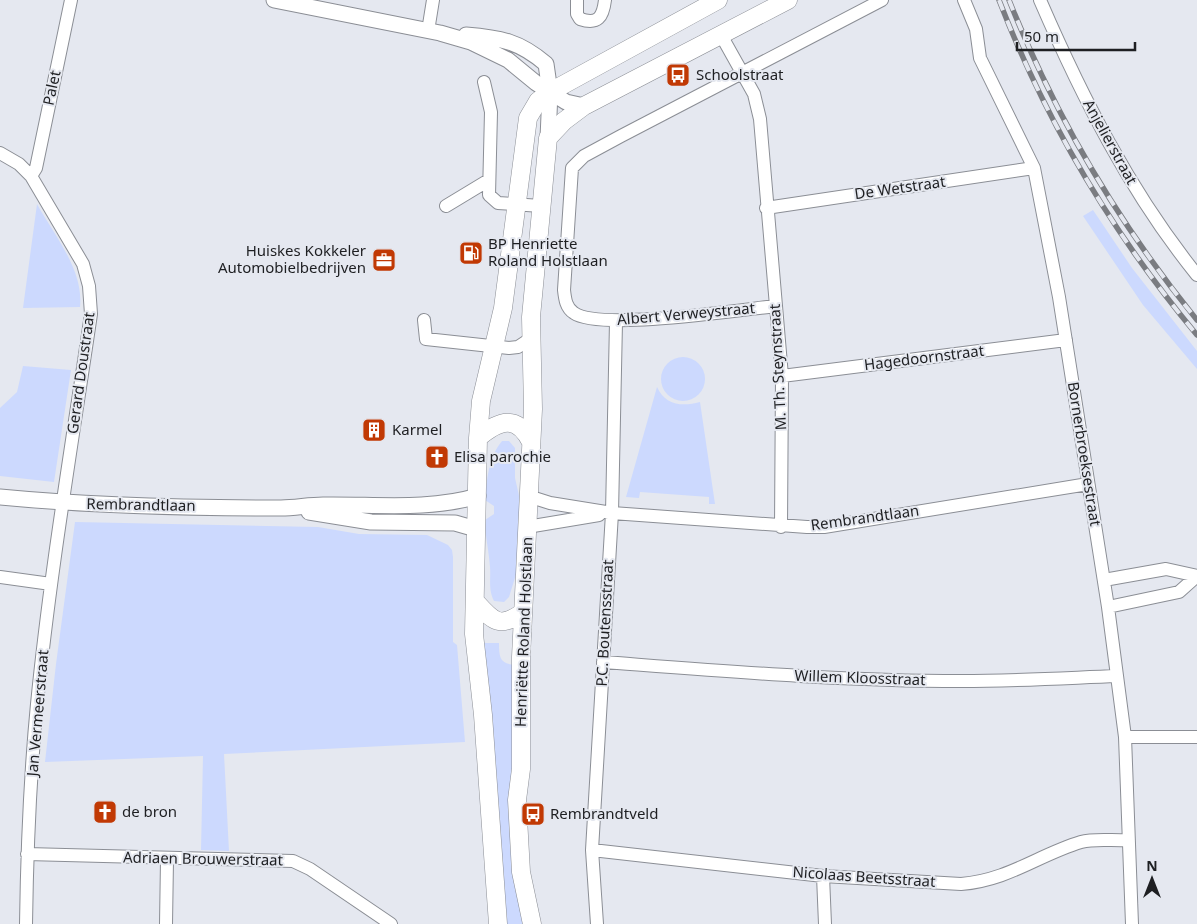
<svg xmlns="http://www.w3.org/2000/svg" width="1197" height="924" font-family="'Noto Sans',sans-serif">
  <rect width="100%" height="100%" fill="#e5e8f0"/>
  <path fill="#ccd9fe" d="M37,204c17,31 47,66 43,103l-57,1z
    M1093,210l39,58 65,83v18l-54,-64 -60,-89z
    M661 379a22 22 0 1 1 44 0a22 22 0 1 1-44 0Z
    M23,366l48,4 -17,112 -54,-6v-68l17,-16z
    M657,387c8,18 25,20 43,15l15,102h-6v-7l-69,-5 -1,6 -13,-1z
    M502,441h7l6,7v30l5,22 -3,71 -8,26 -5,5 -10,-1c-6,-12 -3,-22 -4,-34 -1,-16 -5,-31 -5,-47l9,-6v-8l-9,-6c2,-20 3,-42 17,-59z
    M75,522l243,5 41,7 68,1 21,10 4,5 1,7v85l4,3 8,97 -241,12 5,97 -28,-1 2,-94 -158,6 11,-98z
    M478,643h21c0,15 1,21 17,22l10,259h-24z"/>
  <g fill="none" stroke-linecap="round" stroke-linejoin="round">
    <g stroke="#8b8e95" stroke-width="14">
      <path id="minor" d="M577,0v14l3,5c18,6 23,-2 25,-19
        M964,0l12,29 4,29 54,110 25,129 49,310 17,130 7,187
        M1040,0c42,97 90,192 157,275
        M428,31l5,-31
        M721,35l33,59 6,25 22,257 -1,151
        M484,82l7,30 -2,83 9,8 43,3
        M0,153l19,11 12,12 52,88 6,22 2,28c-19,130 -41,259 -54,390 -7,73 -10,147 -11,220
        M31,176l5,-8 35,-168
        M446,206l43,-26
        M766,208l268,-40
        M776,306c-37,4 -176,25 -202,7 -8,-5 -9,-14 -10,-23l8,-122 12,-12 37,-20 261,-136
        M424,320l2,19 83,9 9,-1 12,-8
        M782,376l284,-36
        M528,496l22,7 62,10 195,14h17l264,-43
        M527,527l72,-12
        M0,577l51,7
        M1104,580l62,-11 31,7
        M1108,607l71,-15 18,-16
        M603,662c120,9 239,19 359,19 51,0 103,-3 155,-5
        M1125,737h72
        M592,850l231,26 138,8c48,-4 77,-29 120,-42 14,-4 33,-1 47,-2
        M27,854l266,7 17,8 81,55
        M823,876l2,48
        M166,924l1,-64
        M597,924l-5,-74 20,-337 4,-191"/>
    </g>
    <g stroke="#8b8e95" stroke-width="17">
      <path id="tertiary" d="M274,0l166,33 31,9 37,18 28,23 30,19 18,4
        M466,35c35,3 53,6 80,29l4,28 -2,46
        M0,497c93,9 187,11 281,11 14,0 28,-3 42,-3 52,-1 104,6 155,-9
        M309,512l62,10 84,1 21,6"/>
    </g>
    <g stroke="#8b8e95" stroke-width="19">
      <path id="secondary" d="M478,438c21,-18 39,-24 53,4
        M475,601c17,19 24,29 48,11
        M498,924l-15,-209 -9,-81 4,-196 3,-37 22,-93 25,-190 10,-17 12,-9 168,-92
        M532,924l-11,-52 -4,-72 4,-31v-112l12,-248 -2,-92 17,-179 16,-17 20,-15 204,-106"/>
    </g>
    <use href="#minor" stroke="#fff" stroke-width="12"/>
    <use href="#tertiary" stroke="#fff" stroke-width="15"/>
    <use href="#secondary" stroke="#fff" stroke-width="18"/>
    <g stroke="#7a7c81" stroke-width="5.5">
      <path id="rail" d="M999,0c47,122 114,234 198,335
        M1009,0c46,116 109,223 188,320"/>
    </g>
    <use href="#rail" stroke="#e5e8f0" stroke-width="4" stroke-dasharray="11" stroke-linecap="butt"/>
  </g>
  <defs>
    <g id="bus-square" transform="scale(1.25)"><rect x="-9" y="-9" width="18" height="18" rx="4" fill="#c13904" stroke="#e5e8f0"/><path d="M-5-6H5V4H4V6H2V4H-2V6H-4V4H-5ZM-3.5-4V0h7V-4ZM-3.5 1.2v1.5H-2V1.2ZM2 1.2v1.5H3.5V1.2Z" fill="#fff"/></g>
    <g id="fuel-square" transform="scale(1.25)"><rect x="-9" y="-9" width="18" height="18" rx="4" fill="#c13904" stroke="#e5e8f0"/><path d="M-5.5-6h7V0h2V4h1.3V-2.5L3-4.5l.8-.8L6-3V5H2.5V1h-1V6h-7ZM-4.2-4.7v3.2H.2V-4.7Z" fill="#fff"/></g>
    <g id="office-square" transform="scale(1.25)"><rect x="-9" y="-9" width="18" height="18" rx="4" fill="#c13904" stroke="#e5e8f0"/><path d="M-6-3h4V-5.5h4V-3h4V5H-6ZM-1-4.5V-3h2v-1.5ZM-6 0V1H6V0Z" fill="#fff"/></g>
    <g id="building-square" transform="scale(1.25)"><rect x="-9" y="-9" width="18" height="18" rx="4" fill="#c13904" stroke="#e5e8f0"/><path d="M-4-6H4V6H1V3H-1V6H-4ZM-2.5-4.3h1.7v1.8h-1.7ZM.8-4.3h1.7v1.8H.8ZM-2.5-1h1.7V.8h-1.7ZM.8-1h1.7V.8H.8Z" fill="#fff"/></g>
    <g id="church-square" transform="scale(1.25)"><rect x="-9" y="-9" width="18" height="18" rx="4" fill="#c13904" stroke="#e5e8f0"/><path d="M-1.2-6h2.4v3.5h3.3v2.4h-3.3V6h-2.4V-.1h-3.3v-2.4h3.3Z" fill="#fff"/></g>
  </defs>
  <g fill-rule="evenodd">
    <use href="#bus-square" x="678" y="75"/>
    <use href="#fuel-square" x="471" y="253"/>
    <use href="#office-square" x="384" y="260"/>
    <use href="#building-square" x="374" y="430"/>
    <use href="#church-square" x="437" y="457"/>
    <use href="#church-square" x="105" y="812"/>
    <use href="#bus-square" x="533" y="814"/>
  </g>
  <g text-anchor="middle" stroke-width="4" stroke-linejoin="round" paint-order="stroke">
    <g font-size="15" fill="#1e1f22" stroke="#e5e8f0" text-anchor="start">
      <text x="696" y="80">Schoolstraat</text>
      <text x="488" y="249">BP Henriette<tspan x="488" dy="17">Roland Holstlaan</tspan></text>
      <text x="366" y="256" text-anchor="end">Huiskes Kokkeler<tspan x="366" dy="17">Automobielbedrijven</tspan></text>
      <text x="392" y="435">Karmel</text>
      <text x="454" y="462">Elisa parochie</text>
      <text x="122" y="817">de bron</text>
      <text x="550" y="819">Rembrandtveld</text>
    </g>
    <g font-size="15" fill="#1e1f22" stroke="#e5e8f0">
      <text transform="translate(52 88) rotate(-78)" y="5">Palet</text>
      <text transform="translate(1110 142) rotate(61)" y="5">Anjelierstraat</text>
      <text transform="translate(900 188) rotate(-8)" y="5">De Wetstraat</text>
      <text transform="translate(686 314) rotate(-5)" y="5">Albert Verweystraat</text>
      <text transform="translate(924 358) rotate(-7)" y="5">Hagedoornstraat</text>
      <text transform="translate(778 367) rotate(-93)" y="5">M. Th. Steynstraat</text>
      <text transform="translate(81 373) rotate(-82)" y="5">Gerard Doustraat</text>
      <text transform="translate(1084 454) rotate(81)" y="5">Bornerbroeksestraat</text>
      <text transform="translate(141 505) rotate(1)" y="5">Rembrandtlaan</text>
      <text transform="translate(865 518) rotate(-8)" y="5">Rembrandtlaan</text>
      <text transform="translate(605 623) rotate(-87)" y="5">P.C. Boutensstraat</text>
      <text transform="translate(524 632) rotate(-88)" y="5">Henriëtte Roland Holstlaan</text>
      <text transform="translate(860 678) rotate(2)" y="5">Willem Kloosstraat</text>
      <text transform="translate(38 713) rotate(-85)" y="5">Jan Vermeerstraat</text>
      <text transform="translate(203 859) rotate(1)" y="5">Adriaen Brouwerstraat</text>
      <text transform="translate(864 877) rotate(4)" y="5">Nicolaas Beetsstraat</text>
    </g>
  </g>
  <g transform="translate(1152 879)" stroke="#e5e8f0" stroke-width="4" paint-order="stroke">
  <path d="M0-4L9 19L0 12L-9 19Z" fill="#1e1f22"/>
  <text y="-8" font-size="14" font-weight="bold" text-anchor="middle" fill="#1e1f22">N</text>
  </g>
  <path d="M1017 42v8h118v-8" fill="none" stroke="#1e1f22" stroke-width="2.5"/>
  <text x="1024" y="42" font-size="15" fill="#1e1f22" stroke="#e5e8f0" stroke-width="4" paint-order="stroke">50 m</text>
</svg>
